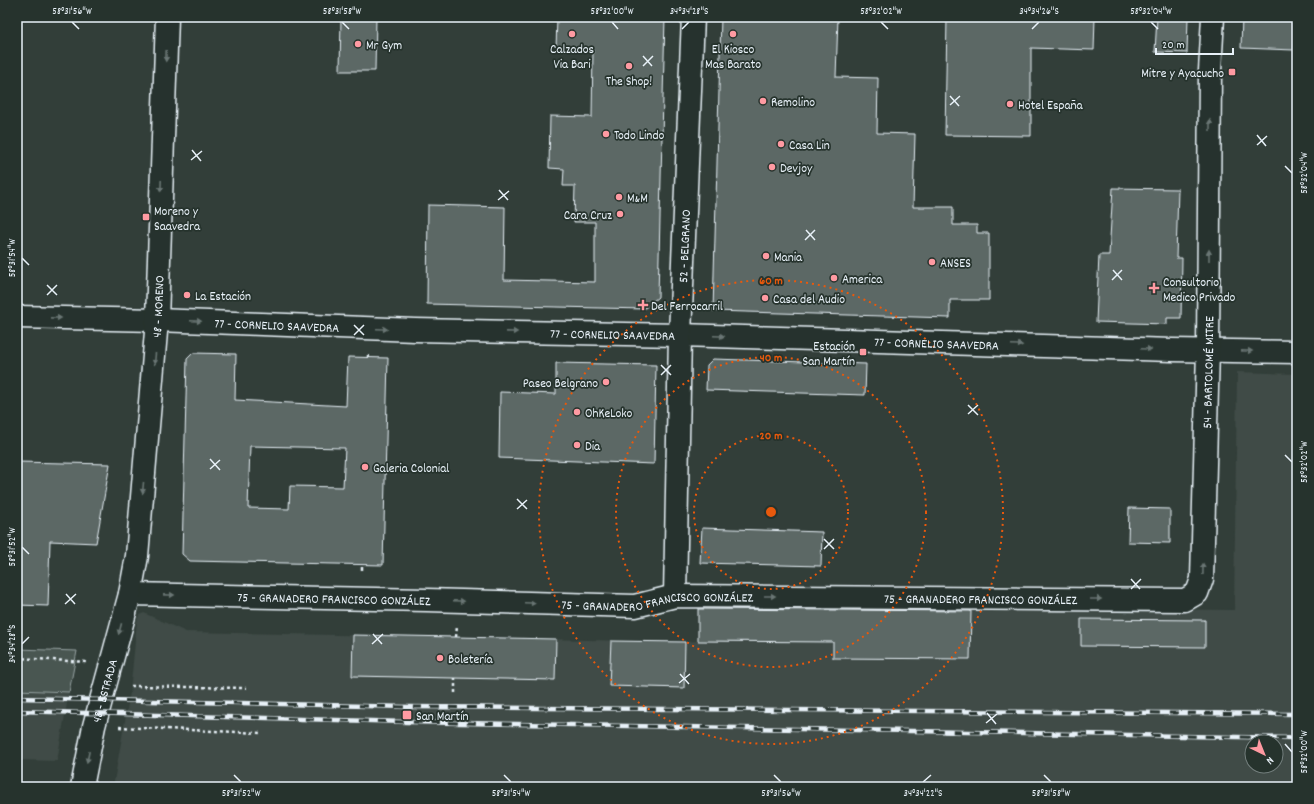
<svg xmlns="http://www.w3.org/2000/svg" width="1314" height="804" font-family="Dekko,sans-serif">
  <rect width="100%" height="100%" fill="#323e39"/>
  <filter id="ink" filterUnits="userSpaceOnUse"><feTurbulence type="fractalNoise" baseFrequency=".025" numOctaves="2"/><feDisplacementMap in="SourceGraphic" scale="8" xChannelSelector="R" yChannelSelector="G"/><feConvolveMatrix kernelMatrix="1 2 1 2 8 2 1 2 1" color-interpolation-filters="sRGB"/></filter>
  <g filter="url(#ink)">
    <path fill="#3f4b46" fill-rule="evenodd" d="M1237,372l60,2v413h-1184l17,-94 7,-72 2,-6 5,-2 42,19 499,10 13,-1v-36l536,5zM1252,742h24v24h-24z
      M17,690l52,2 -12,69 -40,-1z"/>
    <path fill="#495651" stroke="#98a4a4" d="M17,649l60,2 -8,41 -52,-2z"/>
    <path fill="#5c6865" stroke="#e8f1f8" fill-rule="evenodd" d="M341,17h35l-1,54h-35z
      M557,17h108l-7,280 -14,12 -217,-5 1,-99 77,2 -1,73 91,2v-60h-21l1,-36h-12l1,-17 -15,-1 1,-52 42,1 1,-67h-37z
      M721,17h117l-2,60 42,1 -1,55 38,1 -2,73h40v18h24v8h12v67h-39v18l-237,-7z
      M947,17h148l-1,33 -63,-2v88l-86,-1z
      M1157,17h31l-1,36 -32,-1z
      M1242,17h54l-2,33 -53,-2z
      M1113,188l65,1 -2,69h6l-1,60h-14v6l-71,-2 3,-67h10z
      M193,353l43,1 -1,46 111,6 2,-49 40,1 -5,207 -193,-4 -8,-7 5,-195zM250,446l95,2 -2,39 -53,-1 -1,23 -41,-1z
      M713,359l153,5 -1,31 -159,-5 1,-25z
      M556,363l100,2 -2,99 -155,-6 1,-66 56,2z
      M17,462l93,2 -14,79 -46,-2 -2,65 -31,-1z
      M1129,508l41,1v34l-42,-1z
      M702,528l120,4 -1,34 -121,-3z
      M698,609l273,2 -1,48 -137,-1v-16l-135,-1z
      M1081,619l124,1v27l-124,-1z
      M353,635l203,4 -1,41 -203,-4z
      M611,641l74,1 -1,46 -75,-2z"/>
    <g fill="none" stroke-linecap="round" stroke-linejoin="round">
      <g stroke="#e8f1f8" stroke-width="25">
        <g id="minor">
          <path id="s1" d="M17,317l140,3 258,10 265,5 492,15 125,2"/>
          <path id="s2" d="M130,594l297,6 208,6 40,-10 510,4 12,-7 5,-14 6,-229 2,-279 3,-54"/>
          <path id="s3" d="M675,596l5,-261 13,-318"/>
          <path id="s4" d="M82,787l12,-61 36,-132 7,-38 20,-236 10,-303"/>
        </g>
      </g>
      <path stroke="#e8f1f8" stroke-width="2.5" stroke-dasharray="3 3" stroke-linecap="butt" d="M368,358v-6
        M362,570v-5
        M456,637l1,-11
        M17,658l70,4
        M131,686l115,2
        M455,693v-15
        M119,727l142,6"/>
      <use href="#minor" stroke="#26332d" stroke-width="22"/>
      <g stroke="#e8f1f8" stroke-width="4.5">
        <path id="rail" d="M17,698l392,9 888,7
          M17,711l390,11 890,16"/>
      </g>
      <use href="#rail" stroke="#26332d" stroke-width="3" stroke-dasharray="9" stroke-linecap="butt"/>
    </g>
    <defs><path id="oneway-solid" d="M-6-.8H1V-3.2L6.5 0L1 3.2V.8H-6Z"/></defs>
    <g fill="#6a7674">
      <use href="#oneway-solid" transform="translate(166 56) rotate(92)"/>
      <use href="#oneway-solid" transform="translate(1210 125) rotate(-90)"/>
      <use href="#oneway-solid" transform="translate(161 186) rotate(92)"/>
      <use href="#oneway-solid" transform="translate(1209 255) rotate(-90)"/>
      <use href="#oneway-solid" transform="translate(56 318) rotate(1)"/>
      <use href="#oneway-solid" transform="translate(196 321) rotate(2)"/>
      <use href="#oneway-solid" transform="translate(382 329) rotate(2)"/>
      <use href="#oneway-solid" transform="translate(512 332) rotate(1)"/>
      <use href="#oneway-solid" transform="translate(719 336) rotate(2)"/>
      <use href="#oneway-solid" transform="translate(1017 345) rotate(2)"/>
      <use href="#oneway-solid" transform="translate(1146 349) rotate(2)"/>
      <use href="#oneway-solid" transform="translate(1247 351) rotate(1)"/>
      <use href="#oneway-solid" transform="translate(155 359) rotate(95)"/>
      <use href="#oneway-solid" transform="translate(143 488) rotate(95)"/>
      <use href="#oneway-solid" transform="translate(1203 569) rotate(-89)"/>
      <use href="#oneway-solid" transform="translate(169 595) rotate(1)"/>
      <use href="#oneway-solid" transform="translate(770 596)"/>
      <use href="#oneway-solid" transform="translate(1096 599)"/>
      <use href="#oneway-solid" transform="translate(459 601) rotate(2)"/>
      <use href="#oneway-solid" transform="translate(530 603) rotate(2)"/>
      <use href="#oneway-solid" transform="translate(120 629) rotate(105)"/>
      <use href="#oneway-solid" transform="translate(88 757) rotate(102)"/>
    </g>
  </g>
  <path fill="none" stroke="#e8f1f8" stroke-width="1.5" d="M72,22l7,7M342,22l7,7M612,22l6,7M881,22l7,7M1151,22l7,7M682,29l7,-7M1032,29l7,-7M643,56l9,10M643,66l10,-10M950,96l9,10M950,105l10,-9M1257,135l9,11M1257,145l10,-9M192,150l9,11M191,160l11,-9M1285,166l7,7M499,190l9,10M498,200l11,-9M806,230l9,10M805,240l10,-10M22,258l7,7M1113,270l9,10M1112,280l10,-10M47,285l10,10M47,295l10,-10M354,325l10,10M354,335l10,-10M661,365l10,10M661,375l10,-10M968,405l10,10M968,414l10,-9M1285,455l7,7M210,459l10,11M210,469l10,-9M517,499l10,10M517,509l10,-9M824,539l10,10M22,547l7,7M824,549l10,-10M1131,579l9,10M1131,589l10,-10M66,594l9,10M65,604l11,-10M373,634l9,10M22,644l7,-7M372,644l11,-10M680,674l9,10M679,683l11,-9M987,713l9,11M986,723l11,-9M1285,744l7,8M234,775l7,7M504,775l7,7M774,775l7,7M1044,775l7,7M923,782l8,-7"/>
  <g fill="none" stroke="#e8590c" stroke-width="2" stroke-dasharray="2 4">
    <circle cx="771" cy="512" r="77"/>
    <circle cx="771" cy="512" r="155"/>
    <circle cx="771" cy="512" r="232"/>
  </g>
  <g fill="#ff9aa2" stroke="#26332d" stroke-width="1.5">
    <circle cx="572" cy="34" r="4"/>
    <circle cx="733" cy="34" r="4"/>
    <circle cx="358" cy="44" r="4"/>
    <circle cx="629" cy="66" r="4"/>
    <rect x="1228" y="68" width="8" height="8" rx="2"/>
    <circle cx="763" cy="101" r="4"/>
    <circle cx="1010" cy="104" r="4"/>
    <circle cx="606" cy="134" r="4"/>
    <circle cx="781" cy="144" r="4"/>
    <circle cx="772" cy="167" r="4"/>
    <circle cx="619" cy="197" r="4"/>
    <circle cx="620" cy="214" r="4"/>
    <rect x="142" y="213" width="8" height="8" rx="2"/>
    <circle cx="766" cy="256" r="4"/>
    <circle cx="932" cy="262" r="4"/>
    <circle cx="834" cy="278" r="4"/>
    <path d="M1152 282h4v4h4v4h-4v4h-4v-4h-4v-4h4z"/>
    <circle cx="187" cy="295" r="4"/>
    <circle cx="765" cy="298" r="4"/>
    <path d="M641 299h4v4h4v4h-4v4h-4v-4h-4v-4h4z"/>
    <rect x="859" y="348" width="8" height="8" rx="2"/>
    <circle cx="606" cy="382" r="4"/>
    <circle cx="577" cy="412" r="4"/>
    <circle cx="577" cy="445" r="4"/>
    <circle cx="365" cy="467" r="4"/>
    <circle cx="440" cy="658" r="4"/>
    <rect x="402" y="710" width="10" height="10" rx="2"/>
  </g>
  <g text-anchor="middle" stroke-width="3.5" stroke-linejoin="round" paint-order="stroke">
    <g font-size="13" fill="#e8f1f8" stroke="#26332d" text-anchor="start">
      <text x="366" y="49">Mr Gym</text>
      <text x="572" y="53" text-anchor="middle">Calzados<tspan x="572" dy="15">Via Bari</tspan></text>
      <text x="733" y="53" text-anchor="middle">El Kiosco<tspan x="733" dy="15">Mas Barato</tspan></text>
      <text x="1224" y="77" text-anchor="end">Mitre y Ayacucho</text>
      <text x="629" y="85" text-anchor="middle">The Shop!</text>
      <text x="771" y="106">Remolino</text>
      <text x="1018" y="109">Hotel España</text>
      <text x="614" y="139">Todo Lindo</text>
      <text x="789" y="149">Casa Lin</text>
      <text x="780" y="172">Devjoy</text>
      <text x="627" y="202">M&amp;M</text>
      <text x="154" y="215">Moreno y<tspan x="154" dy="15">Saavedra</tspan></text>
      <text x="612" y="219" text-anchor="end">Cara Cruz</text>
      <text x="774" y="261">Mania</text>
      <text x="940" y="267">ANSES</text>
      <text x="842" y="283">America</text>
      <text x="1163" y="286">Consultorio<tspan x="1163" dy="15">Medico Privado</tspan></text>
      <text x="195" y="300">La Estación</text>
      <text x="773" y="303">Casa del Audio</text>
      <text x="651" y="310">Del Ferrocarril</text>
      <text x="855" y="350" text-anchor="end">Estación<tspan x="855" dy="15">San Martín</tspan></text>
      <text x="598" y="387" text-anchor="end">Paseo Belgrano</text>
      <text x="585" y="417">OhKeLoko</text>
      <text x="585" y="450">Dia</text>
      <text x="373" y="472">Galeria Colonial</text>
      <text x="448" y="663">Boletería</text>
      <text x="416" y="720">San Martín</text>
    </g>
    <g font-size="13" fill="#e8f1f8" stroke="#26332d">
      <text dy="5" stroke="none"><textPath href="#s3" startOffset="350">52 - BELGRANO</textPath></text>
      <text dy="5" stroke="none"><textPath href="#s4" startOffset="488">48 - MORENO</textPath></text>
      <text dy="5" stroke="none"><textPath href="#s1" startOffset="260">77 - CORNELIO SAAVEDRA</textPath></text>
      <text dy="5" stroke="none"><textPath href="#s1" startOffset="596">77 - CORNELIO SAAVEDRA</textPath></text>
      <text dy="5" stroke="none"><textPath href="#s1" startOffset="920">77 - CORNELIO SAAVEDRA</textPath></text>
      <text dy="5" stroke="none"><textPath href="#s2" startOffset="1292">54 - BARTOLOMÉ MITRE</textPath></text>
      <text dy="5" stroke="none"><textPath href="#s2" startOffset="204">75 - GRANADERO FRANCISCO GONZÁLEZ</textPath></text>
      <text dy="5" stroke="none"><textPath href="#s2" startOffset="852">75 - GRANADERO FRANCISCO GONZÁLEZ</textPath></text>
      <text dy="5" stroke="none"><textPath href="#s2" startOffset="528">75 - GRANADERO FRANCISCO GONZÁLEZ</textPath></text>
      <text dy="5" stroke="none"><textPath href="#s4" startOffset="99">48 - ESTRADA</textPath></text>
    </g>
  </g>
  <circle cx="771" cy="512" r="6" fill="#e8590c" stroke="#26332d" stroke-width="2"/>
  <g font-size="12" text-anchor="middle" font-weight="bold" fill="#e8590c" stroke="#26332d" stroke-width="3.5" stroke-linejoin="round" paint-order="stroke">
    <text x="771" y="284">60 m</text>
    <text x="771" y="361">40 m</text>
    <text x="771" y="439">20 m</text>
  </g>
  <rect width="1314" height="804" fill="none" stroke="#26332d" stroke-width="44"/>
  <g transform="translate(1264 754) rotate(137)"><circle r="19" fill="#26332d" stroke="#747f7e"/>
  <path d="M0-3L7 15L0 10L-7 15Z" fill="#ff9aa2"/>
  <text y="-6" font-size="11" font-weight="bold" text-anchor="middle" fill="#e8f1f8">N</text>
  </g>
  <path d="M1156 48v6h77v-6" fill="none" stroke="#e8f1f8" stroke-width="2"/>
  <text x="1162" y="48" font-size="12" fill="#e8f1f8" stroke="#26332d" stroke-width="3" paint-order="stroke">20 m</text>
  <rect x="22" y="22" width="1270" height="760" fill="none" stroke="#e8f1f8" stroke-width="1.5"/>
  <g font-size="10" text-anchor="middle" fill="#e8f1f8">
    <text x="72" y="14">58°31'56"W</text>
    <text x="342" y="14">58°31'58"W</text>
    <text x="612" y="14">58°32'00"W</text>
    <text x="689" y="14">34°34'28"S</text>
    <text x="881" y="14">58°32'02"W</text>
    <text x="1039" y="14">34°34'26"S</text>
    <text x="1151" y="14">58°32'04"W</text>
    <text transform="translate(1303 173) rotate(-90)" y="4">58°32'04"W</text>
    <text transform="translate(11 258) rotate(-90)" y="4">58°31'54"W</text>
    <text transform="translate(1303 462) rotate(-90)" y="4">58°32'02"W</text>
    <text transform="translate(11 547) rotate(-90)" y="4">58°31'52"W</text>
    <text transform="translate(11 644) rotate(-90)" y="4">34°34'28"S</text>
    <text transform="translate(1303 752) rotate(-90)" y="4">58°32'00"W</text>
    <text x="241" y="796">58°31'52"W</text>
    <text x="511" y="796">58°31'54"W</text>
    <text x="781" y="796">58°31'56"W</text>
    <text x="923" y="796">34°34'22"S</text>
    <text x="1051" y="796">58°31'58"W</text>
  </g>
</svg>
